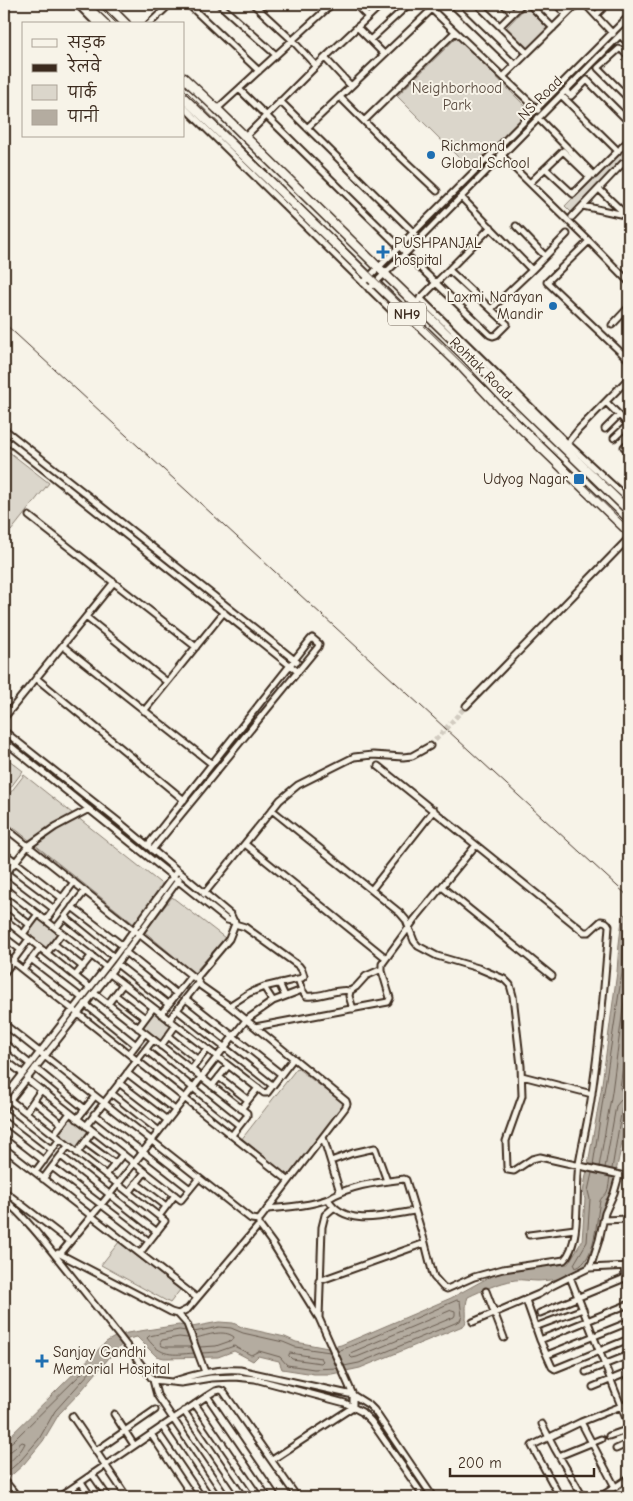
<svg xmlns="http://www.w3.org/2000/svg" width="633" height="1501" font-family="'Comic Neue','Playpen Sans Deva',sans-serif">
  <rect width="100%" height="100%" fill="#f7f3e8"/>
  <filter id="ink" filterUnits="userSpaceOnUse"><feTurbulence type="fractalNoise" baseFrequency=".02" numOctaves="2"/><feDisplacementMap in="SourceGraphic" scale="10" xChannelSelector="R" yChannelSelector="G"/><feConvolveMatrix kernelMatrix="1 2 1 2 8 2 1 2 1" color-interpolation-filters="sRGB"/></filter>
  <g filter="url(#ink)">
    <path fill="#dbd6cb" stroke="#8b8074" d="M526,7l26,25 -25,24 -25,-24z
      M457,37l73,74 -59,59 -74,-74z
      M629,140v31l-6,-5 -48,50 -10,-10z
      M4,448l45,35 -38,48 -7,-6z
      M4,756l19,15 -19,25z
      M24,775l140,111 -30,38 -130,-104v-19z
      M172,897l53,41 -31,35 -49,-41z
      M39,916l21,17 -14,17 -21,-16z
      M153,1010l21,17 -14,17 -21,-17z
      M297,1068l47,36 -56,72 -47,-36z
      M69,1116l22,17 -14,18 -21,-17z
      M119,1242l61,48 -10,13 -69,-38z"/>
    <path fill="#b4aca0" stroke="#84786c" d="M629,909v184l-8,55 -11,52 -4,-1c-3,16 -7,52 -15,64 -11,15 -37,17 -53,18 -8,0 -16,-2 -23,-1 -17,3 -32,10 -47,17 -4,10 0,17 -3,28l-105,43 -28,6h-18l-32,-5 -3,-8 -21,-5 -5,5 -19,-10 -16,6 -54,1 -8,-2 -19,-19 -9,2 -14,13 -33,39 -22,23 -16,27 -19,23 -20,18v-40l102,-100 7,-4 14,-5 52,-8 13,2 27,-5 14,1 11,5 41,9 11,5 32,6 13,-3 110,-47 42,-23 21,-6 54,-5 14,-23 3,-42 -2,-7 18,-101 16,-119 2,-28 3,-24z"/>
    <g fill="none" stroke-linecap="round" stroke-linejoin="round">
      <path stroke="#6b5e52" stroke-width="1" d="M629,1022l-9,66 2,3 7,-1
        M593,1165l29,-192c1,-15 0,-41 7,-54
        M599,1167l13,-75 17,-129
        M605,1168l11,-62 5,-6 8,-2
        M612,1169l10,-61 3,-3 4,-1
        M592,1173l-4,18 2,8 -3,43 -13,22 2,4c20,-8 20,-48 24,-67 2,-5 5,-5 7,-9 2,-4 2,-11 3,-15
        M452,1310l3,1v4l-1,2 -97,40 -5,1 -2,-2 1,-3z
        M186,1331l-7,-1 -30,6 -2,2c14,19 25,17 47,15
        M194,1332l25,-5 12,1 12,5 40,9 12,5 35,5
        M188,1338l-9,-1 -17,3 -2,3 2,3 4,1h26
        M196,1338c12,-3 28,-9 38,-1l-1,3 -17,6 -16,1
        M338,1351l28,-11 91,-40 3,1 2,15 -2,5 -101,42 -15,3
        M202,1353l15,-1 17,-6 17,9 8,-4 21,6 7,8 27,4 23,-1
        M290,1353l31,5 2,3 -2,2 -29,-4 -3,-3z
        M4,1446l4,-1 6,-5 73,-72h4v3l-36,40 -16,28 -18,21 -17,15
        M4,1452l7,-1 11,-9 3,1c-4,10 -14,17 -21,24"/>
      <path stroke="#d1cbc0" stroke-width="5" stroke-dasharray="5 2.5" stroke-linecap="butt" d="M430,746l36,-40"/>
      <g stroke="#3b2a1e" stroke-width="9">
        <path id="minor" d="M77,4l20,20
          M188,4l71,67
          M219,4l57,51
          M253,4l39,36 24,26
          M355,4l13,13
          M426,4l112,106
          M452,4l63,61
          M477,4l50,49
          M503,4l10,9
          M529,4l24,24
          M556,4l10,10
          M585,4l28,30
          M596,15l11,-11
          M149,24l21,-20
          M500,26l22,-22
          M357,27l13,13 39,-36
          M620,35l9,9
          M370,40l14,14
          M629,57l-7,-7 -3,-1 -21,19 31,31
          M325,58l26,28
          M504,76l73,-72
          M239,89l167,164
          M565,91l6,5 16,-16 42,42
          M340,97l48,48 49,46
          M280,101l135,133
          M184,107l209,205 7,4 11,2
          M217,109l115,-105
          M538,118l56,57 24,-24 -57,-56
          M364,121l91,-89
          M307,128l125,-119
          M246,136l70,-70 66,-62
          M621,148l8,-8
          M500,154l89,87 40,41
          M530,183l4,-4 29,-28 27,26 -17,17 -28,-26
          M599,189l27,26
          M461,197l71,73
          M583,206l46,10
          M572,217l51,-54 6,6
          M516,226l29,30
          M589,241l-42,41 82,78
          M411,259l79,76 3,1 3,-1 11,-11 -58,-54
          M363,283l266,-267
          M369,289l37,-36 223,-227
          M420,298l147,145 62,57
          M419,300l72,-73
          M491,309l41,-39 35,-36
          M612,325l17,-18
          M606,402l23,23
          M4,429l293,233
          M605,429l14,-14
          M4,438l293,233
          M614,438l14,-13
          M566,445l13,-16 50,-51
          M624,447l5,-5
          M29,516l167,131
          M86,617l81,65
          M63,646l149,118
          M36,678l148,122
          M466,706l163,-168
          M144,711l80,-99
          M4,718l110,-136
          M4,731l115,91 112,93 4,9 -6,15 -31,37 -1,4
          M4,741l223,179 8,2
          M272,810l128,103 6,7 8,21 4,5 19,10 41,12 26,11 6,6 3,11 8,70 1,30 -16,45 1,26 1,3 6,1 18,-12 8,-2 89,20
          M4,827l193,153 4,6 27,19 118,96 1,3 -2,4 -86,112v5l14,19 46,74 34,77v12l-81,53
          M245,844l141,114
          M147,846l163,-206 2,-2 7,6 -1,3 -166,203
          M4,853l58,45
          M5,872l49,37
          M4,876l24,-30 27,-19 34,-18
          M442,887l110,89
          M4,888l102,79
          M372,889l62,-79
          M204,894l76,-94 18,-15 56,-28 19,-2 30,2 9,-1 18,-10
          M4,899l5,-7
          M4,904l26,21
          M72,907l51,39
          M65,917l49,40
          M4,919l86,69
          M46,920l28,-38
          M56,928l29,-37
          M23,934l15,-20
          M4,937l17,13
          M54,944l29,23
          M125,952l52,42
          M47,953l15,-20
          M4,955l285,226
          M31,959l51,39
          M117,964l51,40
          M23,970l17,-22
          M4,973l25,-34
          M110,974l154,119h3l26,-34
          M75,976l17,-21
          M298,979l4,11 4,6c15,2 30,-8 44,-5
          M279,983l6,13
          M94,993l153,120v3l-15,19
          M115,995l30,23
          M186,999l95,75
          M273,1001l29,-11
          M85,1004l51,41
          M108,1004l15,-20
          M229,1006l20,-13 15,-6 38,-9 2,-2 -2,-6 -3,-4 -54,-39 -10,-3
          M353,1009l-4,-13 1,-5 6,-4 10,-11 16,-7
          M177,1010l95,75
          M161,1014l30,-38
          M169,1020l29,-37
          M4,1024l247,195 8,1
          M255,1027l133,-25 2,-4 -8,-27v-7l33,-45 61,-74
          M138,1028l15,-20
          M168,1036l30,24
          M4,1043l26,21
          M161,1046l15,-21
          M146,1050l93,75
          M129,1054l16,-21
          M4,1059l18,14
          M35,1068l50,41
          M191,1070l16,-21
          M127,1073l48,37
          M522,1076l70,18
          M219,1077l29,23
          M27,1079l154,121 18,-22
          M119,1083l48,37
          M212,1086l16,-20
          M111,1093l48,38
          M4,1098l110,-141 63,-86
          M10,1100l155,121 -25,32
          M34,1101l28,23
          M4,1108l113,-144 62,-85
          M241,1109l17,-21
          M26,1112l15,-22
          M4,1113l48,37
          M94,1114l96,75
          M77,1119l18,-23
          M86,1126l67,-86
          M4,1130l40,31
          M54,1134l16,-21
          M323,1137l17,55
          M85,1142l30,22
          M4,1148l193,150
          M77,1153l16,-22
          M61,1156l96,76
          M331,1161l22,-8 22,-5 12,33
          M52,1167l94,72
          M35,1172l25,-33
          M106,1175l17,-21
          M43,1179l25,-33
          M618,1179l-4,14 -9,20 -6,27 -7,22 -3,6 -19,9 59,149
          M136,1183l30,23
          M4,1191l66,51
          M129,1193l16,-21
          M4,1199c25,22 45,49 66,75 28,35 56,70 83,106l28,3 30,-5 24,-1 20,2 90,24 17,9 9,9 53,76
          M328,1199c21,-14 51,-17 76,-20l2,1 19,63 7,28 2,6 9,10 4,2 27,-12 29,-8 61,-9c18,-17 11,-71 15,-96 4,-24 10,-47 13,-71 8,-56 13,-112 17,-167 -2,-4 -4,-5 -8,-5l-12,11h-5l-206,-166
          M267,1209c21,-2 41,-3 61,-10 18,30 58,16 86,12
          M159,1216l16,-21
          M603,1220l26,-1
          M529,1235l46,-6
          M58,1253l113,59 7,2 10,-5 71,-84
          M60,1254l50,-60 136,-174 27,-19 -9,-14
          M589,1268l40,-2
          M319,1281l106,-38
          M486,1291l18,47
          M526,1300l14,40 12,27 3,2 74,-30
          M540,1313l85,-35 -1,-12
          M178,1314l9,10 18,48
          M319,1318l3,-91 3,-12 8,-7
          M473,1322l66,-28 13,-8 18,-9
          M535,1327l48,-18
          M540,1340l89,-36
          M547,1355l82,-33
          M586,1372l43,-17
          M153,1380l4,15 69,102
          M172,1382c22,-8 45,-14 68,-12l113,25 16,10 5,5 59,87
          M593,1387l36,-15
          M207,1396l69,101
          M195,1404l64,93
          M184,1411l59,86
          M114,1414l20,31
          M72,1416l55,81
          M581,1422l34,65
          M542,1424l13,25 28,48
          M162,1426l48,71
          M151,1434l42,63
          M609,1436l20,-7
          M616,1449l13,-6
          M96,1451l59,-41
          M559,1456l42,-17
          M92,1474l16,23
          M4,1480l14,17
          M81,1482l10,15
          M59,1497l148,-101 8,-5 5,-1 3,1 74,106
          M560,1497l-28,-51 1,-1 48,-23 48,-19
          M600,1497l29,-19
          M611,1497l18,-12 -3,-5"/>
      </g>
      <g stroke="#3b2a1e" stroke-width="11">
        <path id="highway" d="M84,4l21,20
          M106,4l20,20
          M184,78l33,31 168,165 244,237
          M184,98l275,266 42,45 128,123"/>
      </g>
      <use href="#minor" stroke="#f7f3e8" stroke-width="5"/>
      <use href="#highway" stroke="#f7f3e8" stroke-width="8"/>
      <path stroke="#3b2a1e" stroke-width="1" d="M97,4l20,20
        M184,89l445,439
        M4,323l625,574"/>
    </g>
  </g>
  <g fill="#1f6fb2" stroke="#f7f3e8" stroke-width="2">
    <circle cx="431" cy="155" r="5"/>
    <path d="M380.5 244.5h5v5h5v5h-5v5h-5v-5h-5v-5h5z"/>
    <circle cx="553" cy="306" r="5"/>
    <rect x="573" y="473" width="12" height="12" rx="2.5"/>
    <path d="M39.5 1353.5h5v5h5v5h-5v5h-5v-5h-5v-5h5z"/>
  </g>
  <g text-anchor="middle" stroke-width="4" stroke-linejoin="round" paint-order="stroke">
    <rect fill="#f7f3e8" stroke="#73665b" stroke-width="1" x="388" y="302.5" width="38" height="23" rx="4"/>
    <g font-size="14" font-weight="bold" fill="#3b2a1e">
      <text x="407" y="319">NH9</text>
    </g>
    <g font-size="15" fill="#5b4c41" stroke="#f7f3e8">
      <text x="457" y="93">Neighborhood<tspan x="457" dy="17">Park</tspan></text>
    </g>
    <g font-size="15" fill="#3b2a1e" stroke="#f7f3e8">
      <text transform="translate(540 98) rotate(-45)" y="5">NS Road</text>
      <text transform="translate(481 368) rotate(45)" y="5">Rohtak Road</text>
    </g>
    <g font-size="15" fill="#3b2a1e" stroke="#f7f3e8" text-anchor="start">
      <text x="441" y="151">Richmond<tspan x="441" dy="17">Global School</tspan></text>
      <text x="394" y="248">PUSHPANJAL<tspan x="394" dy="17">hospital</tspan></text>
      <text x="543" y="302" text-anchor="end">Laxmi Narayan<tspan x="543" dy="17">Mandir</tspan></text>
      <text x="568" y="484" text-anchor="end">Udyog Nagar</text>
      <text x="53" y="1357">Sanjay Gandhi<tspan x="53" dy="17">Memorial Hospital</tspan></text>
    </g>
  </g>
  <rect width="633" height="1501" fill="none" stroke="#f7f3e8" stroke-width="20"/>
  <rect x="10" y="10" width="613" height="1481" fill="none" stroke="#3b2a1e" stroke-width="2" filter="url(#ink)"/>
  <rect x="22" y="22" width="162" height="115" fill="#f7f3e8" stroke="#aca397"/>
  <rect x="32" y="39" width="25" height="8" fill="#f7f3e8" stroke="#aca397"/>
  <text x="68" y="48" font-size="15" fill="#3b2a1e">सड़क</text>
  <rect x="32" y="64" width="25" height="8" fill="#3b2a1e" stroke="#aca397"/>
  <text x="68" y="72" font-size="15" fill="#3b2a1e">रेलवे</text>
  <rect x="32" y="85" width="25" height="15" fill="#dbd6cb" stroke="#aca397"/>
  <text x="68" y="98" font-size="15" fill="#3b2a1e">पार्क</text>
  <rect x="32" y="110" width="25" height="15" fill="#b4aca0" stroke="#aca397"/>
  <text x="68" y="122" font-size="15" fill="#3b2a1e">पानी</text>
  <path d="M450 1468v8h144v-8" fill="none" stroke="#3b2a1e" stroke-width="2.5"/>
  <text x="458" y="1468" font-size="15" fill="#3b2a1e" stroke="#f7f3e8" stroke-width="4" paint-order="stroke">200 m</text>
</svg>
